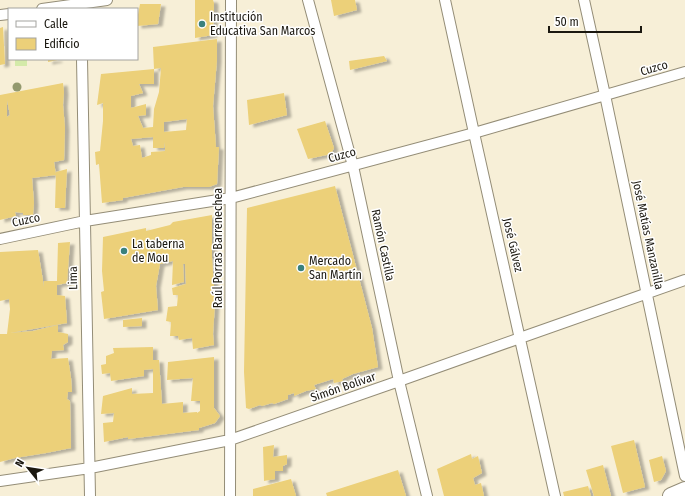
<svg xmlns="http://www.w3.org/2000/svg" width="685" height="496" font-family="'Fira Sans Condensed',sans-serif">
  <defs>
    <filter id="shadow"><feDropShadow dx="4.5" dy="2.5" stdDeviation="1" flood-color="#0004"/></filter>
  </defs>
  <rect width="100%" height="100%" fill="#f7efd7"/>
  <path fill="#d4eaa9" d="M15,59h12v7h-12z"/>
  <path fill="#ecd079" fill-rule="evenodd" filter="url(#shadow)" d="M195,0h18l1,3 -1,32 -18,3z
    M331,0h24l2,10 -23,6z
    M140,4h21l-3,20 -21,2v-6z
    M3,27l2,37 -5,1v-37z
    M217,39v21l-4,46 3,41h3l-2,37 -8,3h-26l-60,11v2l-21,3 -3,-39 -3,1 -1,-13 5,-1 3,-30v-18l-6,2 4,-31 53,-5 -1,-22zM161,68l-2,24 -5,17 -1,18 -10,1 -5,-12 8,-1v-11l-15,4v-12l12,-3 -4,-9h15v-15zM187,119l-1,11 -22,2v-10zM153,137v11h11l1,-6v9l-14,1v3l-9,3 -2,-13 -7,1 -2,-7z
    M384,56l3,5 -37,9 -1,-9z
    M48,59h10v1l-10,2z
    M63,83l1,9 -1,13 2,23 -1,32 -10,2 2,13 -24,3 2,25 -1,12h-10v-2l-8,-1 1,4 -16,4v-125zM7,100l3,15 -3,2z
    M284,93l3,22 -38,10 -2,-25z
    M325,121l9,27 -3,6 -23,5 -11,-30z
    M67,169l-2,39h-10l1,-36z
    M335,186l37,142 6,39 -25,7 -11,5 1,2 -9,2 -1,-4 -19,6 2,4 -10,2 -12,5v-3l-6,2v4l-14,5 -2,-1 -10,3 -2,-1 -11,4 -3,-1 -2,-36 3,-164z
    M212,215v43l3,45 -2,31 1,11 -21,4 -1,-11 -13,2 -1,-4h-8l1,-14 -5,-1 2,-14 9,-1 1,-11h-5l-1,-7 14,-4 -1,-20h-2l1,18 -12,3 1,-24 -13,3 -4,22 2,24 -54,9 -3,-27 3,-1 -2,-20 1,-34 43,-9v3l24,-6 3,-3z
    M70,242l-3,41 -10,2v10l8,1 2,27 -57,10 23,-2 25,-6v7l10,2v8l-5,3 1,5 -12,1 -1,8 17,-1 3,20 1,14h-4l-1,7 3,2 1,47 -25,5 -31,5 -15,4v-128h7l3,-25 -1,-10 -9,2v-49l38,-2 6,37v-6h13l1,-38z
    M142,318v8l-19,1v-7z
    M153,347v13h6l3,44 21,-2v11l14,-1v1l3,-2v-10h-9l2,-23 -26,2 1,-18 46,-5v51l6,8 -5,7 -16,5v2l-71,9v-2l-24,5 -1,-19 10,-1 1,-9 -13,1 2,-18 29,-8v6l21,-1v-24l-9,1v6l-33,5 -1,-8 -8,1 -1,-9 5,-1v-8l8,-3 -1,-5z
    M634,440l11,47 -22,6 -12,-47z
    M274,445l-1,12 14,-2v9l-4,2v5h-8v8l-11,2 -1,-34z
    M471,454l1,5 6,-3 4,17 -9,5 2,7 6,-2 3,13h-40l-7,-27z
    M662,456l4,15 -5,9 -7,2 -5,-22z
    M603,465l8,31h-17l-8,-26z
    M398,470l8,26h-79l-1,-3z
    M291,479l5,17h-43v-7z
    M588,486l3,10h-27l-1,-4z"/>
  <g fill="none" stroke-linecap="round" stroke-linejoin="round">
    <g stroke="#948d77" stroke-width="12">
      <path id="street" d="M308,0l45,166 46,215 28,115
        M445,0l29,133 81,363
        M584,0l21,95 80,381
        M42,9l65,-9
        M0,15l9,-1
        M82,59l8,437
        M0,239l85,-18 146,-23 243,-65 211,-61
        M0,481l90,-13 140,-28 169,-59 121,-43 165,-58
        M230,496l1,-496"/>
    </g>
    <g stroke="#948d77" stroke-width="18">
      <path id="primary" d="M671,496l14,-6"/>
    </g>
    <use href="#street" stroke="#fff" stroke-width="10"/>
    <use href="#primary" stroke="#fff" stroke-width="16"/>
  </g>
  <circle fill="#93996e" cx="17" cy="87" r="4.5"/>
  <g fill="#39817d" stroke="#fff" stroke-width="1.5">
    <circle cx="202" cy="24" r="4"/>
    <circle cx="124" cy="251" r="4"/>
    <circle cx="301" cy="268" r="4"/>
  </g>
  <g text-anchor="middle" stroke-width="3" stroke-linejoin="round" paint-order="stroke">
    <g font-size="12" fill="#1b1810" stroke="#fff" text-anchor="start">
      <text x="210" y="21">Institución<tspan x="210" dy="14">Educativa San Marcos</tspan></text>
      <text x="132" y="248">La taberna<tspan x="132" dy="14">de Mou</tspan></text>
      <text x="309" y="265">Mercado<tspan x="309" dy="14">San Martín</tspan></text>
    </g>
    <g font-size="12" fill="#1b1810" stroke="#fff">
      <text transform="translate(654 68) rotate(-16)" y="4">Cuzco</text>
      <text transform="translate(342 155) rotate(-15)" y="4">Cuzco</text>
      <text transform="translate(26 220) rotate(-12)" y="4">Cuzco</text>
      <text transform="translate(648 235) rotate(78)" y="4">José Matías Manzanilla</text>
      <text transform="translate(383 245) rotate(78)" y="4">Ramón Castilla</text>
      <text transform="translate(513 245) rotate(77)" y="4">José Gálvez</text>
      <text transform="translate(218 248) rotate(-90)" y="4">Raúl Porras Barrenechea</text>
      <text transform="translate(73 278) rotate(-91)" y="4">Lima</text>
      <text transform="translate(343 387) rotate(-19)" y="4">Simón Bolívar</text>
    </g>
  </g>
  <rect x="8" y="8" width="130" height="52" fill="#ffffff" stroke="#a4a39f"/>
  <rect x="16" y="21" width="20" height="6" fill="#ffffff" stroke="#a4a39f"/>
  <text x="44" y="28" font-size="12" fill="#1b1810">Calle</text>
  <rect x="16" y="38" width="20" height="12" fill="#ecd079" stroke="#a4a39f"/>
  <text x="44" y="48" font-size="12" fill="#1b1810">Edificio</text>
  <g transform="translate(28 468) rotate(300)" stroke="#ffffff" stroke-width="3" paint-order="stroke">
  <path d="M0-3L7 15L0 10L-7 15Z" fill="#1b1810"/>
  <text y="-6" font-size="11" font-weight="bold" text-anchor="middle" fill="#1b1810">N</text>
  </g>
  <path d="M549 26v6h92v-6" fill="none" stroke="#1b1810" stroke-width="2"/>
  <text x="555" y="26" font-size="12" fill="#1b1810" stroke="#ffffff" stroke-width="3" paint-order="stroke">50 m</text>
</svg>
